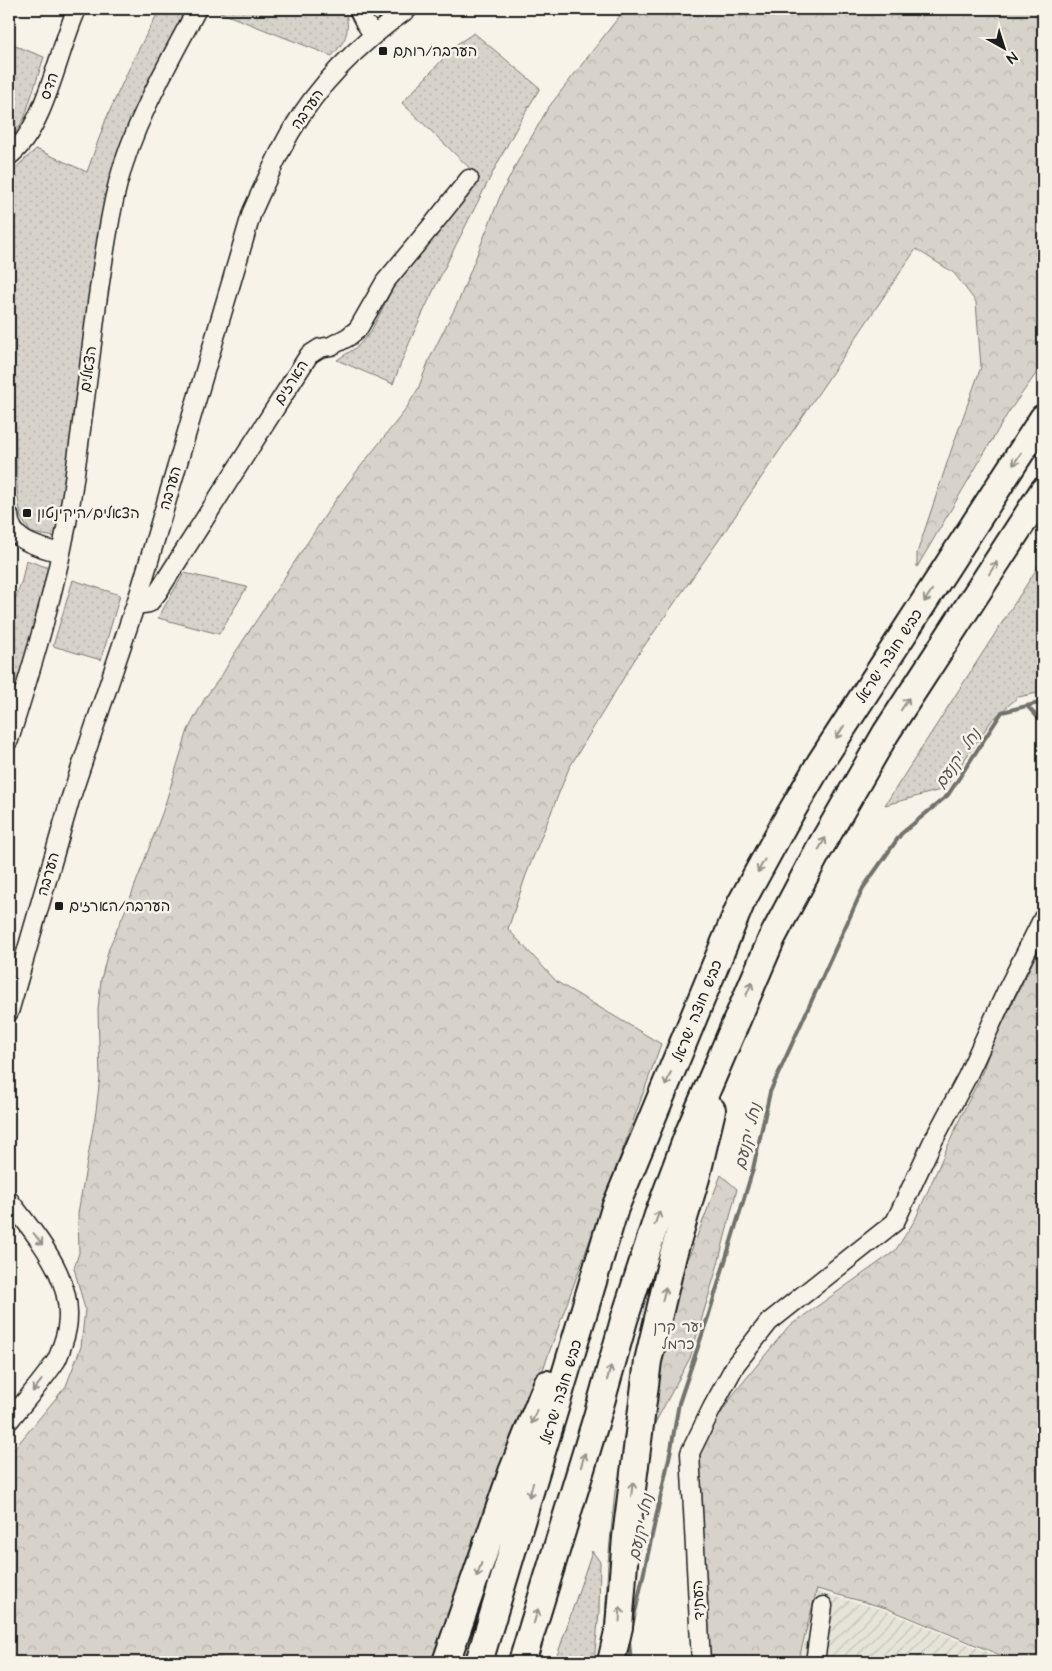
<svg xmlns="http://www.w3.org/2000/svg" width="1052" height="1671" font-family="'Architects Daughter','Playpen Sans Hebrew',sans-serif">
  <defs>
    <pattern id="industrial-furrows" width="10" height="10" patternUnits="userSpaceOnUse" patternTransform="scale(1.25)"><rect width="10" height="10" fill="#e6e3d9"/><path d="M-1 1l2-2M0 10L10 0M9 11l2-2" fill="none" stroke="#c5c2ba"/></pattern>
    <pattern id="grass-dots" width="8" height="8" patternUnits="userSpaceOnUse" patternTransform="scale(1.25)"><rect width="8" height="8" fill="#d7d3cb"/><path d="M2 2h.1M6 6h.1" fill="none" stroke="#b8b5ae" stroke-width="1.8" stroke-linecap="round"/></pattern>
    <pattern id="forest-crowns" width="20" height="18" patternUnits="userSpaceOnUse" patternTransform="scale(1.25)"><rect width="20" height="18" fill="#d7d3cb"/><path d="M2 6a3 3 0 1 1 6 0M12 15a3 3 0 1 1 6 0" fill="none" stroke="#b8b5ae"/></pattern>
  </defs>
  <rect width="100%" height="100%" fill="#f7f3e8"/>
  <filter id="ink" filterUnits="userSpaceOnUse"><feTurbulence type="fractalNoise" baseFrequency=".02" numOctaves="2"/><feDisplacementMap in="SourceGraphic" scale="10" xChannelSelector="R" yChannelSelector="G"/><feConvolveMatrix kernelMatrix="1 2 1 2 8 2 1 2 1" color-interpolation-filters="sRGB"/></filter>
  <g filter="url(#ink)">
    <path fill="url(#industrial-furrows)" d="M818,1592l67,18 126,52h-211z"/>
    <path fill="url(#grass-dots)" stroke="#7a7874" d="M160,9h27c-20,39 -41,77 -58,117 -14,31 -21,64 -29,97l-38,276 -7,38 -24,-4 -10,-15 -4,-28 -8,-316 27,-25 51,23 19,-53 28,-61z
      M214,9h122l10,4c4,21 -1,28 -14,43l-118,-46z
      M474,33l66,55c-28,45 -50,90 -74,137 -26,52 -53,104 -73,159l-56,-24 20,-13 13,-14 26,-51 84,-104 -78,-75 55,-59z
      M13,45l31,12 -20,62 -15,25v-32z
      M1043,559v133l-25,5 -26,23 -48,69 -59,16z
      M26,560l23,8 -3,17 -37,125v-100h2l11,-30z
      M184,573l63,14 -28,47 -61,-16z
      M73,580l47,15 -19,65 -48,-14z
      M592,1551l8,11 -1,50 -5,50h-39z"/>
    <path fill="url(#forest-crowns)" stroke="#7a7874" d="M625,9h418v355l-35,49 -91,154v-14l35,-105 29,-81 -5,-65 -22,-29 -38,-24 -195,288 -86,122 -66,109 -43,107 -18,54 49,53 104,62 -224,618h-428v-207l57,-69 15,-39 4,-38 -11,-41 5,-15 -1,-40 18,-102 4,-34 -2,-67 3,-31 8,-31 19,-44 35,-93 25,-81 17,-32 17,-23 11,-19 99,-151 25,-34 47,-59 14,-23 11,-29 30,-60 42,-106 18,-35 29,-51z
      M1043,941v721h-26l-131,-54 -69,-19 -19,73h-95l-3,-217 32,-49 56,-69 107,-76 20,-31 47,-106 18,-36 12,-33z
      M721,1175l16,14 -19,75 -28,94 -43,80 -14,45 -8,179h-22l5,-100 7,-71 53,-181z"/>
    <g fill="none" stroke-linecap="round" stroke-linejoin="round">
      <path stroke="#72716c" stroke-width="4" d="M1027,706l16,17
        M631,1631l40,-182 8,-46 30,-89 44,-145 17,-77 93,-204 38,-54 47,-39 54,-83 41,-10
        M629,1641l2,21"/>
      <g stroke="#1c1c1c" stroke-width="21">
        <path id="minor" d="M358,9l7,14 9,12
          M9,156c36,-27 49,-106 68,-147
          M9,515c1,27 30,32 52,38
          M136,605l13,-2 9,-11 151,-237 11,-7 11,-2 17,-9 10,-8 27,-47 49,-59 35,-44
          M9,740c25,-79 49,-158 62,-240 10,-65 18,-132 26,-197 6,-40 11,-81 21,-120 16,-61 50,-119 79,-174
          M9,1012l61,-212 70,-209 112,-379c12,-27 24,-54 38,-79 29,-50 71,-91 118,-124
          M9,1200c31,41 74,88 54,143 -2,6 -4,13 -7,18 -14,21 -32,41 -47,60
          M701,1662l-11,-209 22,-45 24,-44 33,-42 126,-100 37,-79 35,-66 39,-85 37,-74
          M815,1662l8,-56"/>
      </g>
      <g stroke="#1c1c1c" stroke-width="30">
        <path id="highway" d="M446,1662l66,-190 35,-88
          M479,1662l136,-454 126,-305 42,-77 37,-63 223,-345
          M522,1662l74,-242 28,-100 34,-105 31,-83 83,-194 46,-87 68,-118 157,-242
          M611,1662l8,-35 7,-90 22,-176 25,-106 23,-77 16,-68"/>
      </g>
      <use href="#minor" stroke="#f7f3e8" stroke-width="18"/>
      <use href="#highway" stroke="#f7f3e8" stroke-width="26"/>
    </g>
    <defs><path id="oneway-shaft" d="M-6 0H5M1.5-3L5.5 0L1.5 3" fill="none" stroke-width="1.6" stroke-linecap="round" stroke-linejoin="round" transform="scale(1.25)"/></defs>
    <g stroke="#94928c">
      <use href="#oneway-shaft" transform="translate(1017 459) rotate(123)"/>
      <use href="#oneway-shaft" transform="translate(993 568) rotate(-57)"/>
      <use href="#oneway-shaft" transform="translate(928 596) rotate(123)"/>
      <use href="#oneway-shaft" transform="translate(905 704) rotate(-57)"/>
      <use href="#oneway-shaft" transform="translate(840 732) rotate(123)"/>
      <use href="#oneway-shaft" transform="translate(822 844) rotate(-60)"/>
      <use href="#oneway-shaft" transform="translate(761 866) rotate(118)"/>
      <use href="#oneway-shaft" transform="translate(749 989) rotate(-66)"/>
      <use href="#oneway-shaft" transform="translate(668 1079) rotate(112)"/>
      <use href="#oneway-shaft" transform="translate(657 1218) rotate(-71)"/>
      <use href="#oneway-shaft" transform="translate(38 1239) rotate(53)"/>
      <use href="#oneway-shaft" transform="translate(664 1294) rotate(-76)"/>
      <use href="#oneway-shaft" transform="translate(609 1373) rotate(-74)"/>
      <use href="#oneway-shaft" transform="translate(37 1386) rotate(128)"/>
      <use href="#oneway-shaft" transform="translate(534 1417) rotate(111)"/>
      <use href="#oneway-shaft" transform="translate(583 1460) rotate(-73)"/>
      <use href="#oneway-shaft" transform="translate(632 1489) rotate(-83)"/>
      <use href="#oneway-shaft" transform="translate(531 1490) rotate(107)"/>
      <use href="#oneway-shaft" transform="translate(479 1570) rotate(109)"/>
      <use href="#oneway-shaft" transform="translate(620 1614) rotate(-86)"/>
      <use href="#oneway-shaft" transform="translate(536 1616) rotate(-73)"/>
    </g>
  </g>
  <g fill="#1c1c1c" stroke="#f7f3e8" stroke-width="2">
    <rect x="378" y="46" width="10" height="10" rx="2.5"/>
    <rect x="22" y="508" width="10" height="10" rx="2.5"/>
    <rect x="54" y="901" width="10" height="10" rx="2.5"/>
  </g>
  <g text-anchor="middle" stroke-width="5" stroke-linejoin="round" paint-order="stroke">
    <g font-size="15" fill="#1c1c1c" stroke="#f7f3e8" text-anchor="start">
      <text x="393" y="56">הערבה/רותם</text>
      <text x="37" y="518">הצאלים/היקינטון</text>
      <text x="69" y="911">הערבה/הארזים</text>
    </g>
    <g font-size="15" fill="#1c1c1c" stroke="#f7f3e8">
      <text transform="translate(49 86) rotate(-70)" y="5">הדס</text>
      <text transform="translate(307 109) rotate(-55)" y="5">הערבה</text>
      <text transform="translate(88 369) rotate(-82)" y="5">הצאלים</text>
      <text transform="translate(291 382) rotate(-57)" y="5">הארזים</text>
      <text transform="translate(170 488) rotate(-74)" y="5">הערבה</text>
      <text transform="translate(889 656) rotate(-57)" y="5">כביש חוצה ישראל</text>
      <text transform="translate(48 874) rotate(-74)" y="5">הערבה</text>
      <text transform="translate(697 1011) rotate(-68)" y="5">כביש חוצה ישראל</text>
      <text transform="translate(561 1392) rotate(-73)" y="5">כביש חוצה ישראל</text>
      <text transform="translate(698 1600) rotate(-93)" y="5">העתיד</text>
    </g>
    <g font-size="15" fill="#545351" stroke="#f7f3e8">
      <text x="678" y="1332">יער קרן<tspan x="678" dy="17">כרמל</tspan></text>
    </g>
    <g font-size="16" font-style="italic" fill="#565452" stroke="#f7f3e8">
      <text transform="translate(957 758) rotate(-56)" y="6">נחל יקנעם</text>
      <text transform="translate(747 1136) rotate(-76)" y="6">נחל יקנעם</text>
      <text transform="translate(640 1527) rotate(-78)" y="6">נחל יקנעם</text>
    </g>
  </g>
  <rect width="1052" height="1671" fill="none" stroke="#f7f3e8" stroke-width="30"/>
  <rect x="15" y="15" width="1022" height="1641" fill="none" stroke="#1c1c1c" stroke-width="2" filter="url(#ink)"/>
  <g transform="translate(1004 48) rotate(141)" stroke="#f7f3e8" stroke-width="4" paint-order="stroke">
  <path d="M0-4L9 19L0 12L-9 19Z" fill="#1c1c1c"/>
  <text y="-8" font-size="14" font-weight="bold" text-anchor="middle" fill="#1c1c1c">N</text>
  </g>
</svg>
